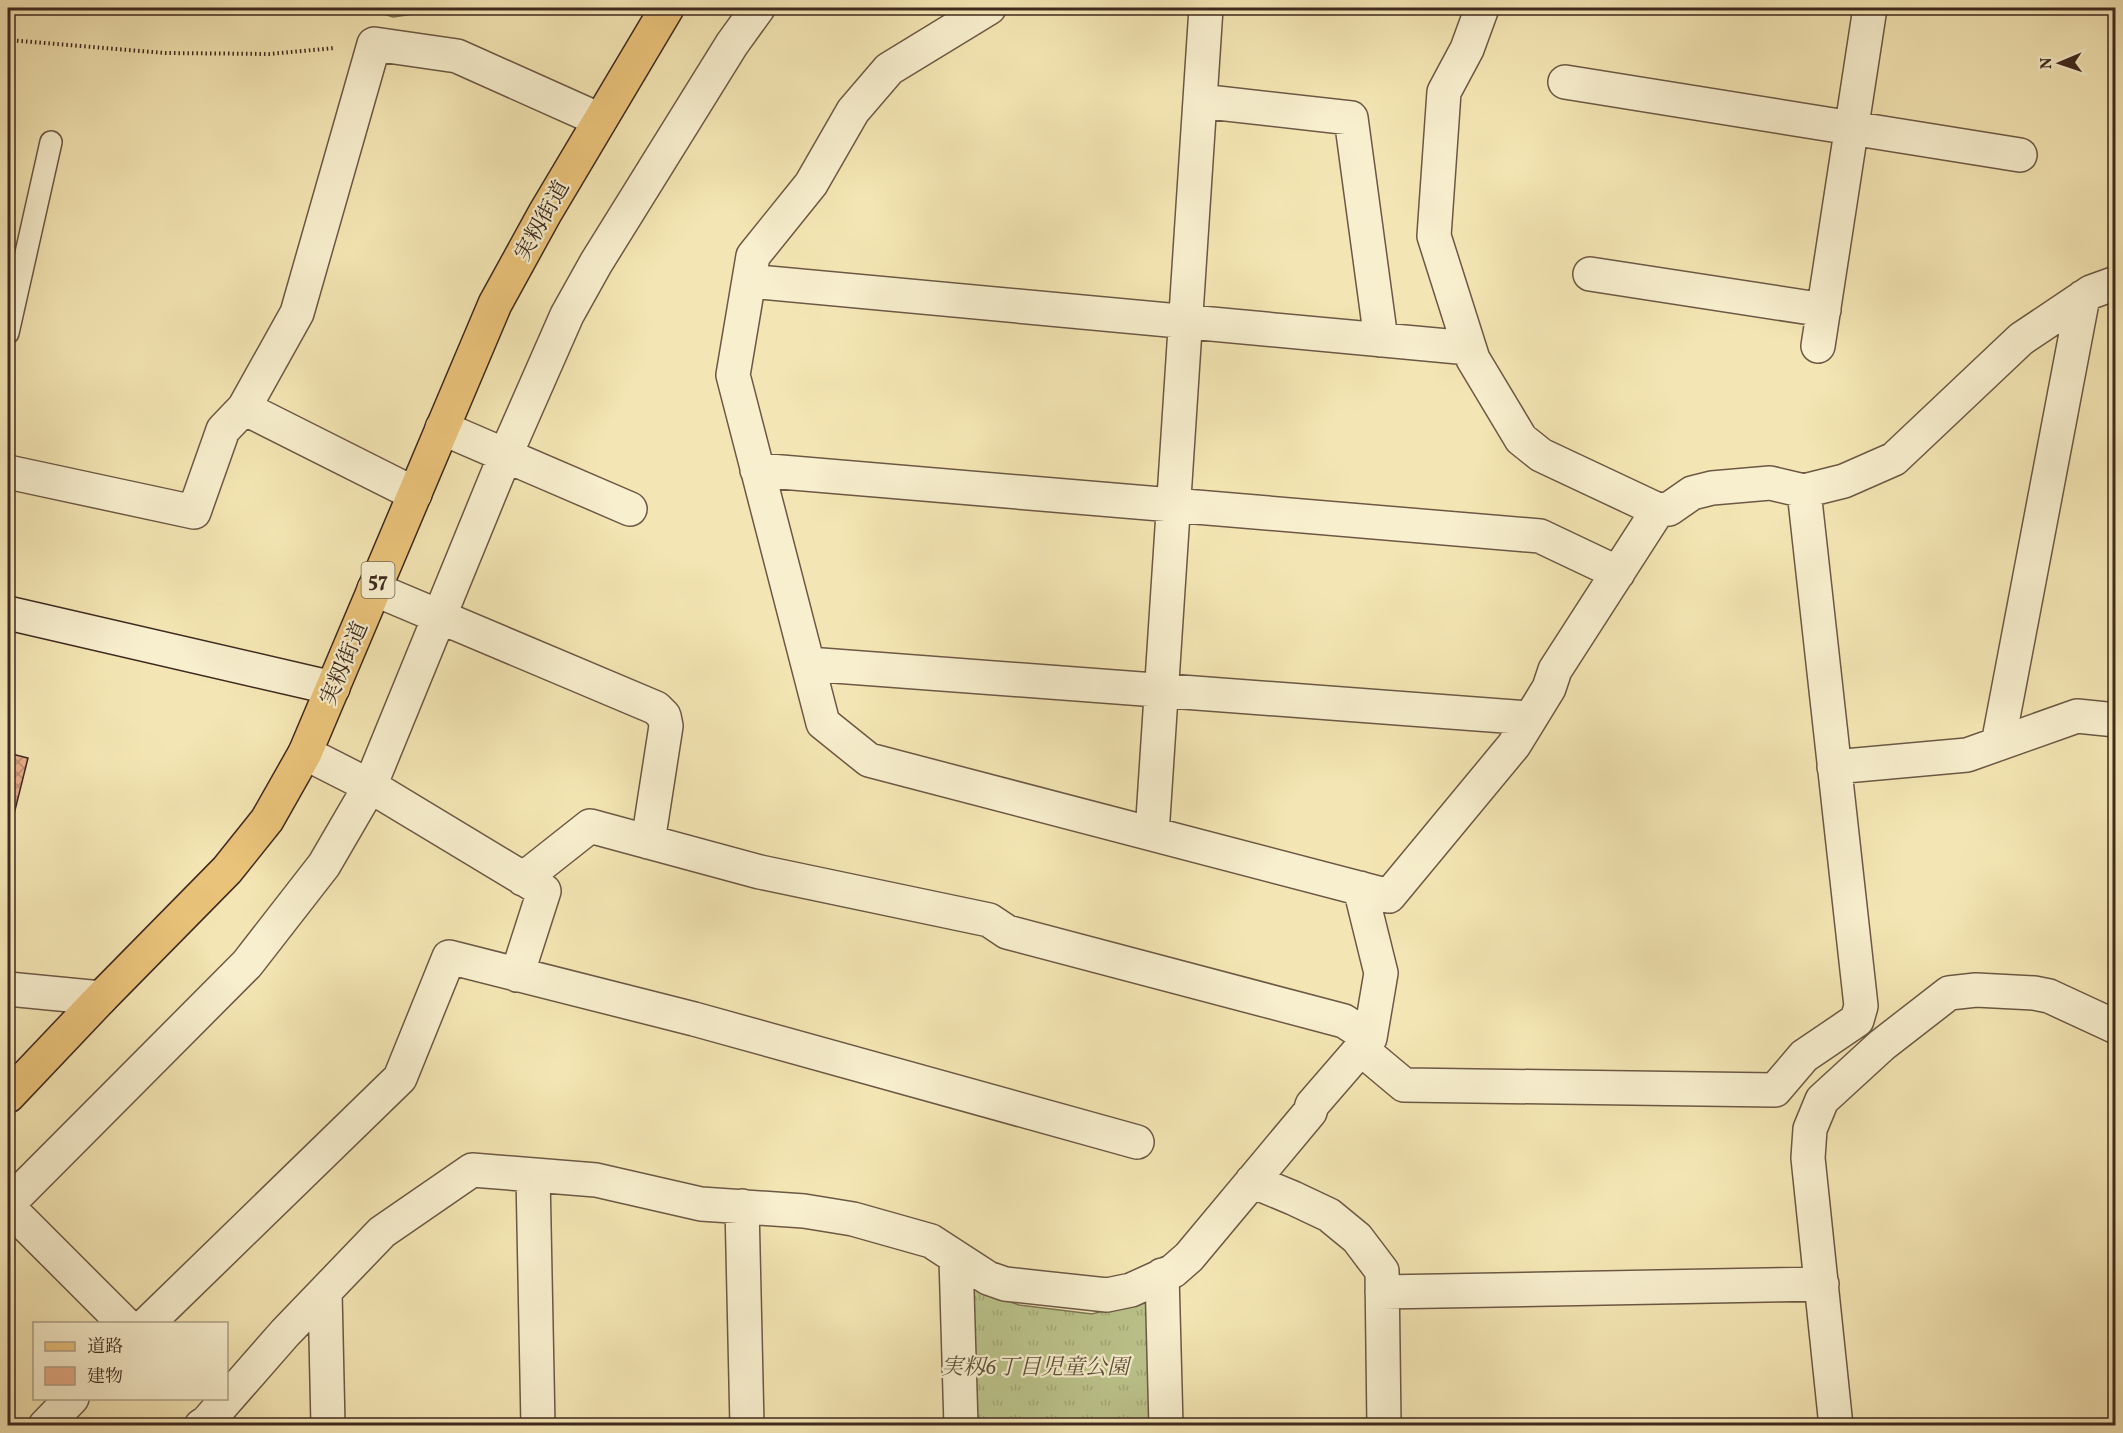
<svg xmlns="http://www.w3.org/2000/svg" width="2123" height="1433" font-family="Vollkorn,'Noto Serif JP',serif">
  <defs>
    <pattern id="grass-tufts" width="24" height="20" patternUnits="userSpaceOnUse" patternTransform="scale(1.5)"><rect width="24" height="20" fill="#bcc48c"/><path d="M3 7l-1-3M5 7V3M7 7l1-3M15 17l-1-3M17 17v-4M19 17l1-3" fill="none" stroke="#a3a878"/></pattern>
    <pattern id="building-cross-hatch" width="8" height="8" patternUnits="userSpaceOnUse" patternTransform="scale(1.5)"><rect width="8" height="8" fill="#e6ac87"/><path d="M0 0l8 8M0 8l8-8" fill="none" stroke="#bc8c6e"/></pattern>
  </defs>
  <rect width="100%" height="100%" fill="#f4e6b4"/>
  <filter id="stains"><feTurbulence type="fractalNoise" baseFrequency=".00333" numOctaves="4"/><feColorMatrix values="0 0 0 0 .2 0 0 0 0 .09 0 0 0 0 .02 0 0 0 .5 -.17"/></filter>
  <radialGradient id="worn" r=".72"><stop offset=".6" stop-color="#630" stop-opacity="0"/><stop offset="1" stop-color="#630" stop-opacity=".3"/></radialGradient>
  <path fill="url(#grass-tufts)" stroke="#7d7655" stroke-width="1.5" d="M365,8h90l-62,9z
    M972,1288l47,17 73,9 56,-15 2,126h-174z"/>
  <path fill="url(#building-cross-hatch)" stroke="#3e291e" stroke-width="1.5" d="M8,753l20,5 -20,80z"/>
  <g fill="none" stroke-linecap="round" stroke-linejoin="round">
    <g stroke="#6c5844" stroke-width="24">
      <path id="lane" d="M8,333l43,-191"/>
    </g>
    <g stroke="#6c5844" stroke-width="36">
      <path id="street" d="M989,8l-100,61 -36,42 -42,73 -58,72 -20,119 90,348 46,37 520,136 125,-151 35,-57 6,-18 103,-160
        M1482,8l-15,41 -23,43 -10,144 39,123 48,80 20,16 117,55 11,-1 23,-16 20,-5 58,-5 34,8
        M1565,82l455,73
        M1200,101l151,17 30,222
        M1590,274l234,36
        M749,281l720,67
        M1818,346l52,-338
        M244,408l53,-95 77,-269 83,12 143,64
        M442,428l188,81
        M757,470l783,66 78,37
        M8,472l186,40 29,-82 21,-22 171,86
        M374,589l282,119 8,8 2,10 -18,116
        M808,664l722,54
        M1998,744l85,-447
        M305,753l65,33 174,105 -27,84
        M1834,767l133,-12 110,-39 39,4
        M1152,834l54,-826
        M523,879l67,-53 170,46 229,48 18,12 337,89 26,17
        M8,989l93,9
        M1361,1049l43,36 371,5 29,-34 53,-36 4,-14 -57,-515 40,-10 50,-22 127,-120 70,-47 25,-9
        M533,1175l5,251
        M1252,1181l41,17 36,17 28,23 25,33 2,155
        M8,1204l239,-240 77,-99 46,-79 135,-330 62,-141 29,-52 136,-219 26,-36
        M742,1206l5,220
        M8,1207l117,117
        M956,1258l5,168
        M1162,1275l4,151
        M325,1292l3,134
        M1382,1292l440,-8
        M147,1324l253,-246 49,-121 245,62 443,123
        M45,1426l27,-28
        M201,1426l6,-4 78,-89 97,-101 90,-62 124,10 105,24 103,7 49,8 78,22 57,37 17,6 102,11 24,-5 42,-19 16,-14 121,-145 2,-7 58,-67 11,-65 -21,-85
        M1836,1426l-28,-268 2,-29 12,-29 60,-55 67,-52 27,-3 58,3 15,3 67,31"/>
    </g>
    <g stroke="#3e291e" stroke-width="36">
      <path id="secondary" d="M8,613l325,75"/>
    </g>
    <g stroke="#3e291e" stroke-width="36">
      <path id="primary" d="M8,1096l93,-98 126,-128 40,-50 38,-67 190,-449 50,-91 122,-205"/>
    </g>
    <path stroke="#3e291e" stroke-width="4" stroke-dasharray="1.5 3" stroke-linecap="butt" d="M8,40l157,13 104,1 66,-6"/>
    <use href="#lane" stroke="#f8efce" stroke-width="21"/>
    <use href="#street" stroke="#f8efce" stroke-width="33"/>
    <use href="#secondary" stroke="#f8efce" stroke-width="33"/>
    <use href="#primary" stroke="#eac37a" stroke-width="33"/>
  </g>
  <g text-anchor="middle" stroke-width="4.5" stroke-linejoin="round" paint-order="stroke">
    <rect fill="#f8efce" stroke="#766453" stroke-width="1.5" x="361.5" y="562" width="33" height="36" rx="4.5"/>
    <g font-size="21" font-weight="bold" fill="#3e291e">
      <text x="378" y="587">57</text>
    </g>
    <g font-size="22" fill="#3e291e" stroke="#f8efce">
      <text transform="translate(541 220) rotate(-61)" y="8">実籾街道</text>
      <text transform="translate(343 663) rotate(-67)" y="8">実籾街道</text>
    </g>
    <g font-size="22" font-style="italic" fill="#5e503a" stroke="#f8efce">
      <text x="1035" y="1374">実籾6丁目児童公園</text>
    </g>
  </g>
  <rect width="2123" height="1433" fill="none" stroke="#f4e6b4" stroke-width="30"/>
  <rect x="9" y="9" width="2105" height="1415" fill="none" stroke="#3e291e" stroke-width="3"/>
  <rect x="15" y="15" width="2093" height="1403" fill="none" stroke="#3e291e" stroke-width="1.5"/>
  <rect x="33" y="1322" width="195" height="78" fill="#f8efce" stroke="#aea088" stroke-width="1.5"/>
  <rect x="45" y="1342" width="30" height="9" fill="#eac37a" stroke="#aea088" stroke-width="1.5"/>
  <text x="87" y="1352" font-size="18" fill="#3e291e">道路</text>
  <rect x="45" y="1367" width="30" height="18" fill="#e6ac87" stroke="#aea088" stroke-width="1.5"/>
  <text x="87" y="1382" font-size="18" fill="#3e291e">建物</text>
  <g transform="translate(2060 63) rotate(268)" stroke="#f8efce" stroke-width="4.5" paint-order="stroke">
  <path d="M0-4.5L10 22L0 15L-10 22Z" fill="#3e291e"/>
  <text y="-9" font-size="16" font-weight="bold" text-anchor="middle" fill="#3e291e">N</text>
  </g>
  <rect width="100%" height="100%" filter="url(#stains)"/>
  <rect width="100%" height="100%" fill="url(#worn)"/>
</svg>
